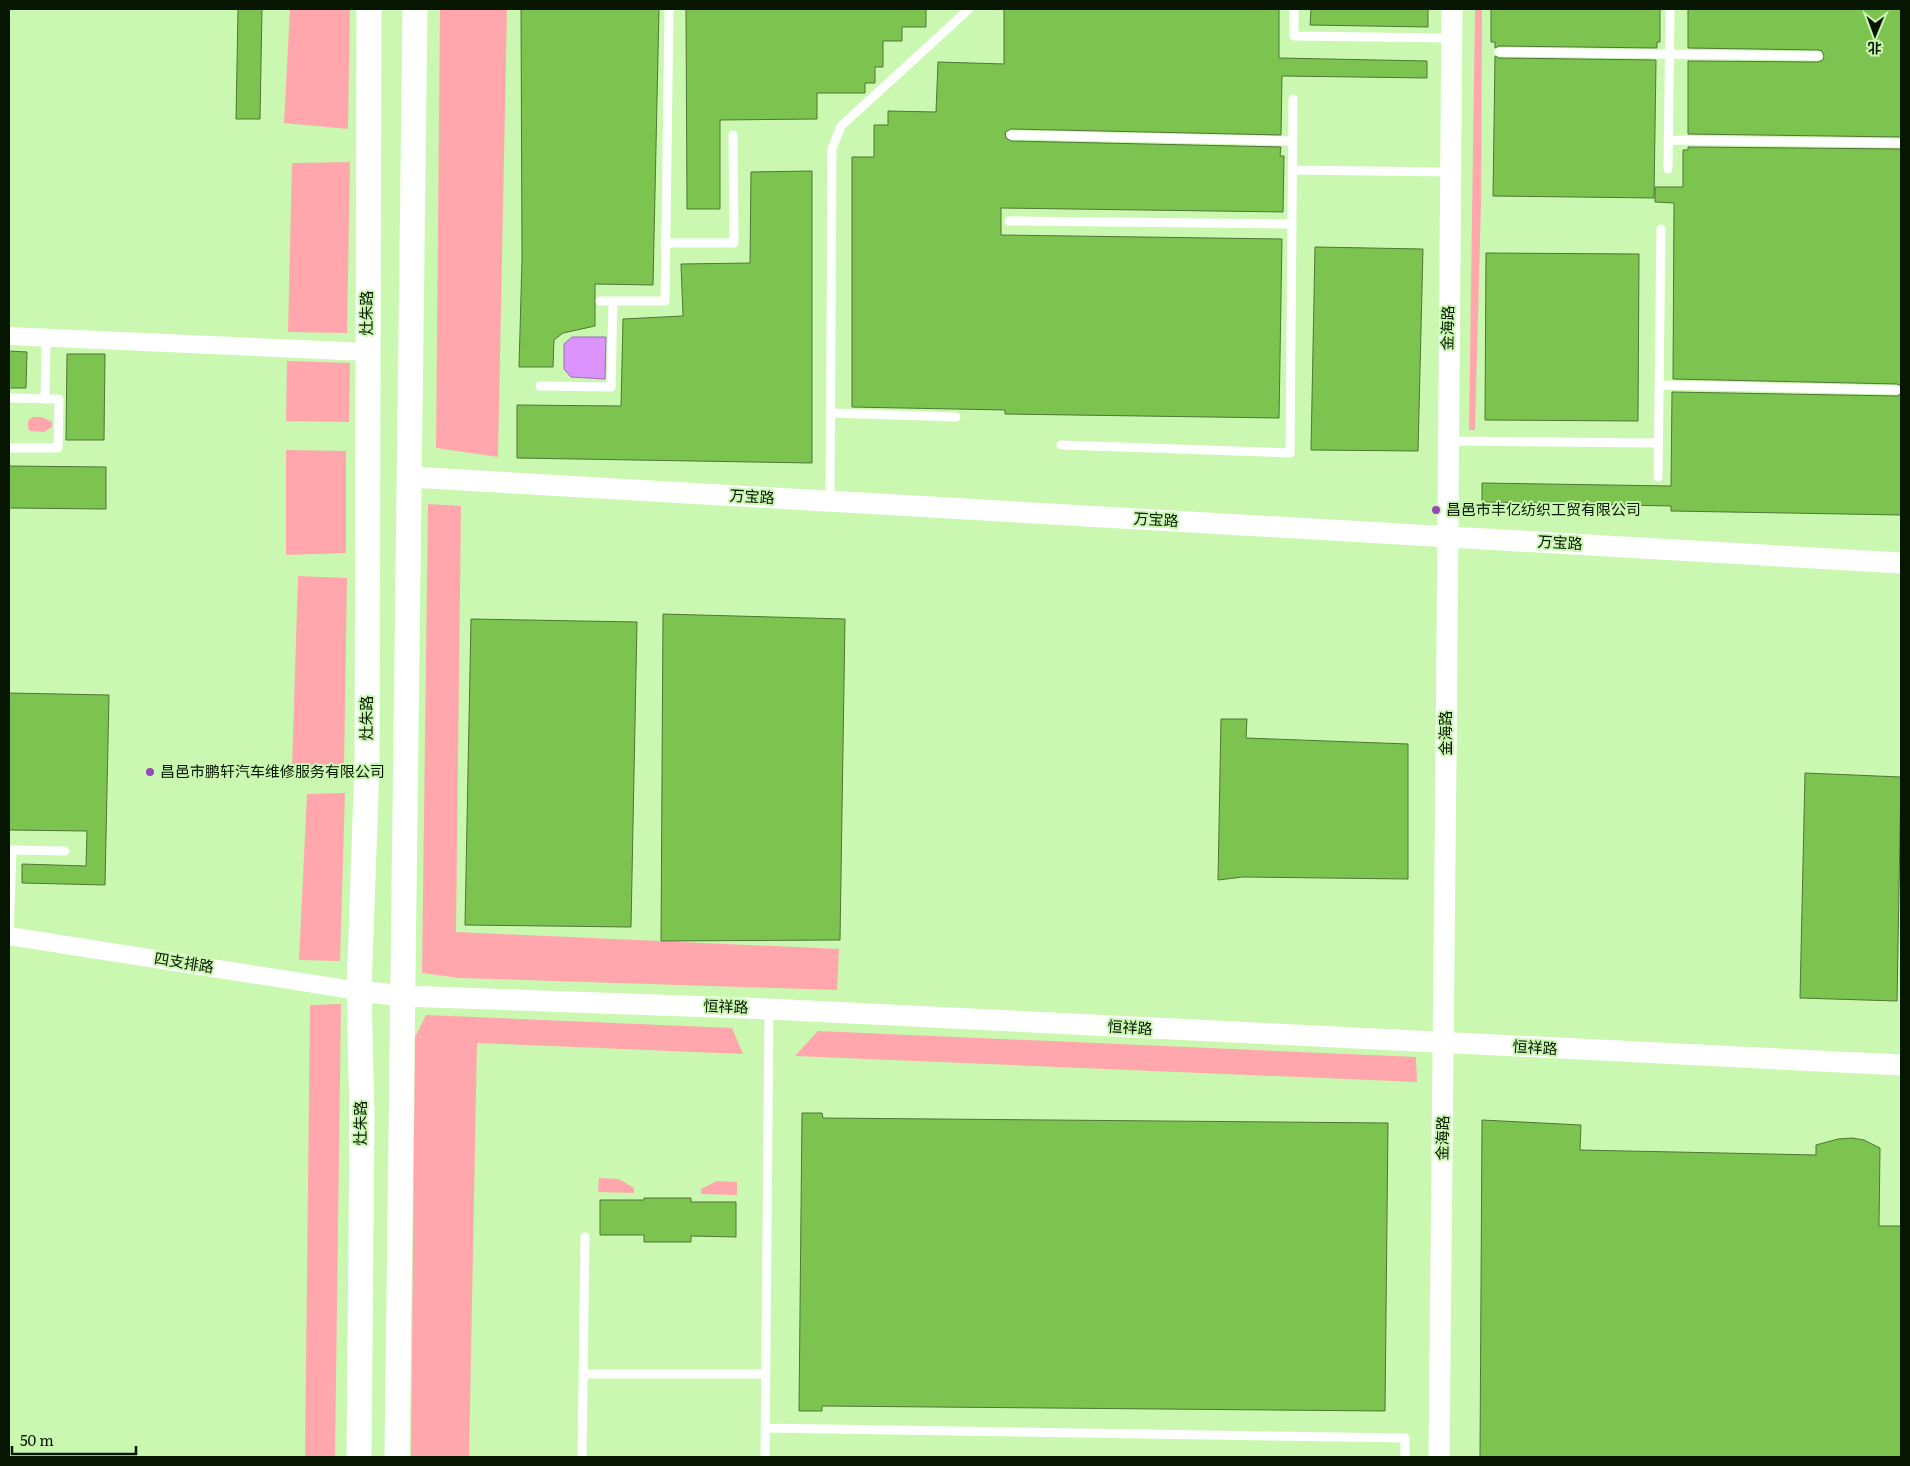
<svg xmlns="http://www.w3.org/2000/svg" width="1910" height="1466" font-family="Literata,'Noto Sans SC',serif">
  <rect width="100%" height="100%" fill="#caf8b1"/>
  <path fill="#ffa7ad" d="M290,9h60l-2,120 -64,-6z
    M440,9h67l-9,448 -62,-9z
    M1475,9h7l-1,194 -6,227h-6z
    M350,162l-3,171 -59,-1 4,-169z
    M287,361l63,2 -1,59 -63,-1z
    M32,417h10l10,5v5l-8,5 -14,-1 -2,-3v-7z
    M286,450l60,1v102l-60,2z
    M428,504l33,2 -5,426 383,17 -2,41 -378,-12 -37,-5z
    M298,576l49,2 -3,190 -52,-1z
    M345,793l-5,168 -41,-1 8,-166z
    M341,1004l-6,453h-30l5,-452z
    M426,1015l306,13 11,26 -266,-11 -8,414h-58l4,-420z
    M818,1031l598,26 1,25 -622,-26z
    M599,1178l20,1 15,9v5l-36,-1z
    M717,1181l20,1v13l-36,-1v-5z"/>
  <path fill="#dd93fe" stroke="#9c6eb2" d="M572,337h34l-1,42 -34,-2 -7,-8v-25z"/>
  <path fill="#7dc34f" stroke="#4e7635" d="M238,9h24l-2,110h-24z
    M521,9h138l-6,276 -58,-1v42l-32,7 -9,7 -1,27h-34l3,-107z
    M686,9h240v18h-24v14h-19v26h-8v16h-10v10h-48v26l-97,1v89h-33z
    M1004,9h275v49l148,3v17l-145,-2 -1,59 -270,-6 -6,3 1,6 5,3 270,6 -1,9h4l-1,56 -282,-4v27l281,4 -3,179 -274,-4v-4l-153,-3v-250h22v-32h14v-14l48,1 2,-50 66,2z
    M1311,9h117v18l-118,-2z
    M1491,9h169v33h-3v6l-158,-2 -4,2v-6h-4z
    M1688,9h213v128l-213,-3v-73l130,1 5,-2 1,-4 -2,-5 -4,-1 -130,-2z
    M1495,56l4,2 157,2 -2,138 -161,-2z
    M1688,147l213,2v237l-4,-2 -224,-5 1,-176 -19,-1v-15h28v-37h5z
    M812,171v292l-295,-5v-53l104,1 2,-87 60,-3 -2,-52 69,-1 1,-91z
    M1315,247l108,2 -5,202 -107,-1z
    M1486,253l153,1 -1,167 -153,-1z
    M9,351l18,1 -1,36h-17z
    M67,354h38l-1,86h-38z
    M1672,392l225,4 4,-2v121l-230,-4v-5l-189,-4v-19l189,3z
    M9,466l97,1v42l-97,-1z
    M663,614l182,5 -5,321 -179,1z
    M471,619l166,3 -6,305 -166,-2z
    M9,693l100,2 -4,190 -83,-2v-19l64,2 1,-35 -78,-1z
    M1221,719h26l-1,19 162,6v135l-165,-2 -25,3z
    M1805,773l96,4 -4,224 -97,-3z
    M802,1113h20l1,5 565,5 -3,288 -563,-5v5h-23z
    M1482,1120l99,5 -1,25 236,5v-10l22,-6 14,-1 12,2 16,8 -1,78h22v231h-421z
    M644,1198h47v4h45v35l-45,-1v6h-47v-7h-44v-35h44z"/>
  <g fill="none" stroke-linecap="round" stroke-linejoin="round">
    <path stroke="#fff" stroke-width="9" d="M1294,9v27l157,2
      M1499,52l319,4
      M1011,135l281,6
      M1668,140l233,3
      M1668,169l2,-160
      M1292,170l158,2
      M1009,221l283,3
      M665,243h69l-1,-108
      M600,301h65l4,-292
      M1659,385l238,5
      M540,386l71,1 2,-86
      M9,398l50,1 -1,49h-49
      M45,399l1,-61
      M830,413l126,4
      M1448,441l210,2
      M1061,445l229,8 3,-354
      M1658,477l3,-248
      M830,501l2,-352 9,-23 128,-117
      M9,936l3,-86 53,1
      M583,1374h182
      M765,1428l640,10v19
      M582,1457l3,-220
      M765,1457l4,-448"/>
    <path stroke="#fff" stroke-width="18" d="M9,336l358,16
      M9,936l350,55"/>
    <path stroke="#fff" stroke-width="21" d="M410,477l1491,86
      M359,991l44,5 366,13 1132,56
      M1439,1457c7,-483 8,-965 13,-1448"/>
    <path stroke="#fff" stroke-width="25" d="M359,1457l3,-341 -3,-125 8,-227 2,-755
      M397,1457l18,-1448"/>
  </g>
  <g fill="#9748b8" stroke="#caf8b1" stroke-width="2">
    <circle cx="1436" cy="510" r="5"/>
    <circle cx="150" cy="772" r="5"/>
  </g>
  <g text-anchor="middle" stroke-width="4" stroke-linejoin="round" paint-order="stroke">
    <g font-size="15" fill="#061600" stroke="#caf8b1">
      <text transform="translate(367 313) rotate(-90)" y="5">灶朱路</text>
      <text transform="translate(1448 328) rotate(-89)" y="5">金海路</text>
      <text transform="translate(752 497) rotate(3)" y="5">万宝路</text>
      <text transform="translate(1156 520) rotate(3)" y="5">万宝路</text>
      <text transform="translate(1560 543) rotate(3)" y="5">万宝路</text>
      <text transform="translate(367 718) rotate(-90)" y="5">灶朱路</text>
      <text transform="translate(1446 733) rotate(-90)" y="5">金海路</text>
      <text transform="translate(184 963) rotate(9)" y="5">四支排路</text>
      <text transform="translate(726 1007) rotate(2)" y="5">恒祥路</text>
      <text transform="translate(1130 1028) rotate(3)" y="5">恒祥路</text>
      <text transform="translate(1535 1048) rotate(3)" y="5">恒祥路</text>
      <text transform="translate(361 1123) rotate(-90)" y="5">灶朱路</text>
      <text transform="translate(1443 1138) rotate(-89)" y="5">金海路</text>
    </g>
    <g font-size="15" fill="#061600" stroke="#caf8b1" text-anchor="start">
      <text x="1446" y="515">昌邑市丰亿纺织工贸有限公司</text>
      <text x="160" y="777">昌邑市鹏轩汽车维修服务有限公司</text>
    </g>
  </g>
  <rect width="1910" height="1466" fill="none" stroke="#061600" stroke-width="20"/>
  <g transform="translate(1875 35) rotate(181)" stroke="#caf8b1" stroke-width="4" paint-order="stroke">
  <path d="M0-4L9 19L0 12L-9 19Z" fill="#061600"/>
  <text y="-8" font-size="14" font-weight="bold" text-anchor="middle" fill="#061600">北</text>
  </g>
  <path d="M12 1446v8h124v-8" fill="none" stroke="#061600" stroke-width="2.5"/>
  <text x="20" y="1446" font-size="15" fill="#061600" stroke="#caf8b1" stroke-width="4" paint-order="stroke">50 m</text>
</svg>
